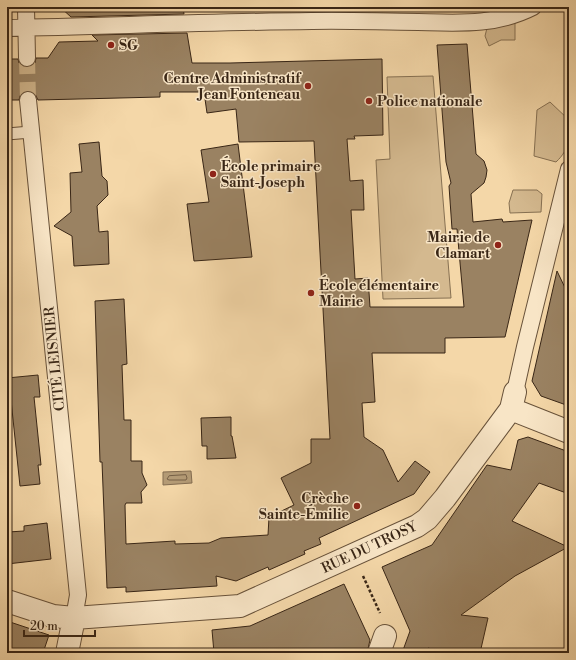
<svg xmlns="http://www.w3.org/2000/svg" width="576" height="660" font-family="'Libre Bodoni',serif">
  <rect width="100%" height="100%" fill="#f4d7a8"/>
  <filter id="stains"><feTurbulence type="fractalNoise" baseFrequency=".005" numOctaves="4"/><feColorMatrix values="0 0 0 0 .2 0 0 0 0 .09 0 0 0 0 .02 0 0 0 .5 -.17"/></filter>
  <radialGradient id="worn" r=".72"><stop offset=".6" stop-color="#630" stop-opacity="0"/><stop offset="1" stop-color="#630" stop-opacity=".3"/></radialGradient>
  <path fill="#d4b98f" stroke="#867052" d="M515,21v19h-14l-12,6 -4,-10 2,-8z
    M433,76l18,222 -68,1 -7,-139 14,-1 -3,-82z
    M550,102l19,18c0,18 1,29 -13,42l-22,-6 3,-46z
    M513,190h24l5,4 -1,18 -31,1 -1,-10z"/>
  <path fill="#b49b76" stroke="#836c50" d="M191,471l1,12 -29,2v-13z"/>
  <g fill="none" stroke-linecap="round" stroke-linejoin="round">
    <path stroke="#766046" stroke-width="1" d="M186,475l1,3 -1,2h-17l-2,-1 2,-3z"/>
  </g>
  <path fill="#9a8262" stroke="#392616" d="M60,7h123l1,7 -113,3z
    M187,33l5,30h38l152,-4 1,76 -29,1 1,3h-8l3,42 13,-1 1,30h-13l4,69 13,-1 2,29h94l-7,-78h-5l-3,-43 2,-3 -5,-21 -9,-117 30,-1 9,110 8,7 3,9 -1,7 -2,6 -13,11 2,28 29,-3 1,3 29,-2 -27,117 -60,1v15h-73l3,49 -13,1 2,34 19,13 15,32 17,-21 15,11 -16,22 -95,44 2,6 -17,7 1,3 -36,16 -1,-3 -32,14 -20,-5 1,10 -91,6v-5l-19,1 -5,-126h-2l-5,-161 29,-2 3,65 -5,1 2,55h7v41h11v12l5,12 -6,7 1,11h-16l-1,2 1,39 49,-3v3l34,-1 12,-5 47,-3 1,-18 25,-12 -13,-27 30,-15v-24h19l-16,-298 -75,1 -3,-33 -29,4 -3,-21h-44v5l-122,3 -3,-6 -3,-3h-5l-5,2 -2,3 -1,4h-12v-41h11l1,4 3,3 6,1 4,-1 3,-3 1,-5h12l11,-16 39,-1 -6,-6z
    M99,142l3,34 5,5 1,14 -11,11 2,26 9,-1 1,33 -35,2 -2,-30 -18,-10 17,-14 -1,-39 12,-1 -3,-28z
    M238,144l14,113 -58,4 -7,-57 22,-2 -8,-52z
    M557,271l12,25v110l-28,-10 -9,-15z
    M38,375l2,22h-6l7,68h-3l2,19 -20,2 -9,-86h-4v-22z
    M231,417v19h1l4,22 -29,1v-13h-5l-1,-28z
    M528,437l41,15v42l-30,-11 -27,38 56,26 -53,29 -54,39 27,3 -8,35h-33l-19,-5 -1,5h-25l8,-22 -28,-64 50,-22 55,-80 24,5 7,-30z
    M47,523l4,36 -44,5v-30h1v-2l16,-1v-5z
    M344,584l26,56 -3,13h-153l-2,-23 38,-4z
    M7,621l42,14 -6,18h-36z"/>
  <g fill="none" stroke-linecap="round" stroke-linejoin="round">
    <path stroke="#cfb48b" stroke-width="16" stroke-dasharray="16 8" stroke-linecap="butt" d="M27,58l1,42"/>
    <g stroke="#68523a" stroke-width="13">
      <path id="service" d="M7,134l24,-2"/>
    </g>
    <g stroke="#68523a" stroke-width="18">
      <path id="pedestrian" d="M26,7l1,51
        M7,28c102,-2 203,-6 305,-7 35,-1 71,1 106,1 40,1 78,4 115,-15
        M28,100l50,495 -4,23
        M515,392l10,-45 44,-178"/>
    </g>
    <g stroke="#68523a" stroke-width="24">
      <path id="minor" d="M511,409l58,23
        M7,601l46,15 21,2 166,-12 177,-80 10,-7 18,-21 66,-89 4,-17
        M67,653l7,-35
        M379,653l6,-17"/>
    </g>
    <path stroke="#392616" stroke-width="2.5" stroke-dasharray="3 2" stroke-linecap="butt" d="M363,576l17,37"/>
    <use href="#service" stroke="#f8e5c6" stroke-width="11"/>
    <use href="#pedestrian" stroke="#f8e5c6" stroke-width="16"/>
    <use href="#minor" stroke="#f8e5c6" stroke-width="22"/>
  </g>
  <g fill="#8f2418" stroke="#f8e5c6" stroke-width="1.5">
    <circle cx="111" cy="45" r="4"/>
    <circle cx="308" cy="86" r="4"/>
    <circle cx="369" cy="101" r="4"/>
    <circle cx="213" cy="174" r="4"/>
    <circle cx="498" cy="245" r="4"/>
    <circle cx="311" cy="293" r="4"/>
    <circle cx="357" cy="506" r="4"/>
  </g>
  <g text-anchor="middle" stroke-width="3" stroke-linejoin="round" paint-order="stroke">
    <g font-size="14" font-weight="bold" fill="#392616" stroke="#f8e5c6" text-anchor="start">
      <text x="119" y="50">SG</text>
      <text x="300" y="83" text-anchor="end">Centre Administratif<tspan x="300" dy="16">Jean Fonteneau</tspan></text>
      <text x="377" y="106">Police nationale</text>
      <text x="221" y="171">École primaire<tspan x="221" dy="16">Saint-Joseph</tspan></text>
      <text x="490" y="242" text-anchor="end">Mairie de<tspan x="490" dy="16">Clamart</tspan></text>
      <text x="319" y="290">École élémentaire<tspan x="319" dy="16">Mairie</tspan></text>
      <text x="349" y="503" text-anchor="end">Crèche<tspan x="349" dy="16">Sainte-Émilie</tspan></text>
    </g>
    <g font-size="14" fill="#392616" stroke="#f8e5c6">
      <text transform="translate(54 359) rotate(-96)" y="5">CITÉ LEISNIER</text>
      <text transform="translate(369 547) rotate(-25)" y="5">RUE DU TROSY</text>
    </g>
  </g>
  <rect width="576" height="660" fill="none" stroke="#f4d7a8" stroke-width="24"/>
  <rect x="8" y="8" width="560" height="644" fill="none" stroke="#392616" stroke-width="2"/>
  <rect x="12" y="12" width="552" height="636" fill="none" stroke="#392616"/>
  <path d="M24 630v6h71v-6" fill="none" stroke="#392616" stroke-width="2"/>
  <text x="30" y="630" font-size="12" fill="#392616" stroke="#f8e5c6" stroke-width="3" paint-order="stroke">20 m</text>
  <rect width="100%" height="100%" filter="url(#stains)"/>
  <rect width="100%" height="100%" fill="url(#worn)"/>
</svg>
